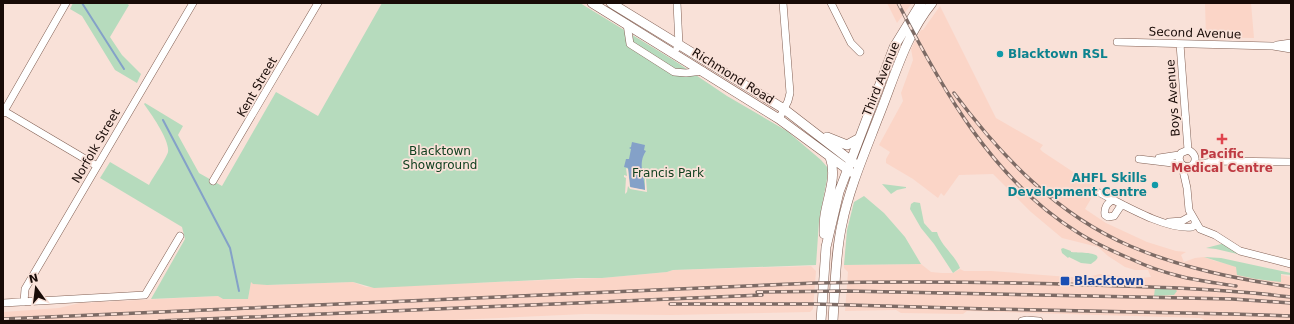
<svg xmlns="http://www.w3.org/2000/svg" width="1294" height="324" font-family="'DejaVu Sans',sans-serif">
  <rect width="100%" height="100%" fill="#f9e1d8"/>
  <path fill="#fbd5c7" d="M887,3h25l-15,20z
    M1205,3h46l3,35 -48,-1z
    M940,6l56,112 47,27 -3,4 3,3 59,39 -4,4 -6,2 -7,12 21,14 41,19 29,9 10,1 -5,3 3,7 11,-4 9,-1 11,4 76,16v44h-85l-5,-3 -234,-7 -4,3 -62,-1 -5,-3 -51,1 3,-39 -4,-4v-3l77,-1 10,8 11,1h11l7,-4 4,2h27l78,6h18l13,-3 40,4 11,-1 -3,-7h-13l-10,-3 -17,-11 -10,-9 -36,-9 -31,-26 -38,-38 -34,1 -15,21 -3,-3 -3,5 -25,-19 -27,-16v-4l4,-7 -11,-7 24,-44 -2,-8 12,-33 -2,-11 10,-19h2z
    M811,266l5,5 -3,38 -3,3 -139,3 -86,-1 -154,7h-428v-9l56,-4 21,-5 138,-7 5,3h25l3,-18 16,4 86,-3 13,5 236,-9 65,-6 6,-2z"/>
  <path fill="#b6dbbd" d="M73,3h53l3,2 -19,32 12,18 19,19 -4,9 -22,-13 -33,-54 -12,-7z
    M382,3h198l95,58 52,35 60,35 34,29 7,8 -1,11 -8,42 -3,44 -143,5 -6,2 -65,6h-24l-204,10 -21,-6 -86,3 -14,-1 -2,-2 -3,17h-25l-5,-3 -67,3 34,-60 -3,-12 -82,-49 10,-16 39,23c4,-8 17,-26 19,-33 2,-12 -17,-38 -24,-48l1,-1 38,23 -5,9 21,38 23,13 54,-94 42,24z
    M882,184l24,3v1l-9,2 -6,4z
    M864,196l20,17 21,24 16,27 -77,1 3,-35 7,-28z
    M914,202l6,1 4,20 8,9h5c4,14 18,23 23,36l-7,5 -19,-29 -13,-16 -11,-19 1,-5z
    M1225,243l38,17 -47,-11 -10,-1z
    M1063,248l8,3v1c5,1 41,-1 20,12l-10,-1 -12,-6 -1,1 -6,-5 -1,-4z
    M1204,257l17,1 70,15v2l-10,-1v8l-25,-3 -19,-4 -1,-8z
    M1155,288l21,2 1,1 -3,4 -20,1z"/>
  <path fill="#84a1c8" d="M632,142l13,3 -1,5 2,1c-9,13 -1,26 -1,39l-14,-2 -1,-2 -2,-18 -4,-1 2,-8h3l2,-10 -2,-1 2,-1z"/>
  <path fill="#f9e1d8" d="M626,168l2,1 2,18 15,3v-11h1l1,13 -17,-3 -2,-3 -1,6 -2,2 1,-16 -2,-1v-2l3,1z"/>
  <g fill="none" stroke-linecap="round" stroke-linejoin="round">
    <path stroke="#84a1c8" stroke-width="2" d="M82,3l42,66
      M163,120l67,128 9,43"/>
    <g stroke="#826054" stroke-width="8">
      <path id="minor" d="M677,3l2,42 -2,3
        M831,3l20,40 9,9
        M627,24l3,20 44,28 12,1 17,-2
        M1117,42l156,4 18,3
        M1180,44l8,106
        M1277,45l14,-2
        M4,111l93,55
        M3,113l63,-110
        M779,119l9,-18 2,-8 -7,-90
        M1159,158l20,-3
        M1139,159l42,5c12,9 21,-8 7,-14l-7,3 -2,5 2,6
        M1193,165l26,-4 72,1
        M1182,166l5,22 2,22 11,19 15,6 25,16 51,13
        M213,181l105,-178
        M1100,193c24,12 66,37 92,34l3,-2v-4
        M1114,200c-7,2 -10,8 -9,15l3,2 6,-1 6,-9 3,-2
        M1169,222l13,-1 9,-5
        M24,302l1,-13 168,-286
        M3,303l142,-8 35,-59
        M1022,321l5,-1 12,1"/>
    </g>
    <g stroke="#826054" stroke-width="10">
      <path id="major" d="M592,3l187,116 72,53
        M611,3l173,106 70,54
        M827,137l20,8 11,-6
        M824,234c0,-6 0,-13 1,-19 3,-19 12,-39 5,-58
        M821,321l5,-74 13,-55 55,-145 27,-44
        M833,321c2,-31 2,-66 9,-97 7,-35 23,-72 36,-106 16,-39 27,-82 54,-115"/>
    </g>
    <use href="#minor" stroke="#fff" stroke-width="7"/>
    <use href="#major" stroke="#fff" stroke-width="9"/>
    <g stroke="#7d6b65" stroke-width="3.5">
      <path id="rail" d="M898,3c44,86 94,176 179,229 17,11 35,19 54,27 15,7 32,13 48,17 19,5 38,7 57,10
        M954,93c46,62 103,122 176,153 52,22 106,33 161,41
        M757,292l89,-1 386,8 59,4
        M670,304h144l174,5 243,5 60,2
        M3,319l812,-36c92,-2 184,-1 276,2 67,2 134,4 200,12
        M159,321l603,-26"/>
    </g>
    <use href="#rail" stroke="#f9e1d8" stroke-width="2" stroke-dasharray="6" stroke-linecap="butt"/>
  </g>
  <g fill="#0f9aa8" stroke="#f9e1d8" stroke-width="1.5">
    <circle cx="1000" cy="54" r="4"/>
    <circle cx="1155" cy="185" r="4"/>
  </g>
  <path fill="#e0444e" stroke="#f9e1d8" stroke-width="1.5" d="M1220 133h4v4h4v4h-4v4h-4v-4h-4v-4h4z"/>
  <rect fill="#1a4fb4" stroke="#f9e1d8" stroke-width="1.5" x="1060" y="276" width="10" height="10" rx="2"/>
  <g text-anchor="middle" stroke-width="3.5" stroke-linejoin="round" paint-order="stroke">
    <g font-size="12" fill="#180b07" stroke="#f9e1d8">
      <text transform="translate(1195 33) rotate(2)" y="4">Second Avenue</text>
      <text transform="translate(733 76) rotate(32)" y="4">Richmond Road</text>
      <text transform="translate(881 79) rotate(-68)" y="4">Third Avenue</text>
      <text transform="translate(257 87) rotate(-60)" y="4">Kent Street</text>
      <text transform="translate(1173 98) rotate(-94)" y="4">Boys Avenue</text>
      <text transform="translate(96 146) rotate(-60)" y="4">Norfolk Street</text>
    </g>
    <g font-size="12" font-weight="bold" fill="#0d838f" stroke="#f9e1d8" text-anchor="start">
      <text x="1008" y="58">Blacktown RSL</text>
      <text x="1147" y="182" text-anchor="end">AHFL Skills<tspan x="1147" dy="14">Development Centre</tspan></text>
    </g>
    <g font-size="12" fill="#10401f" stroke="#f9e1d8">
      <text x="440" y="155">Blacktown<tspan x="440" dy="14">Showground</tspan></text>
      <text x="668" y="177">Francis Park</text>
    </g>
    <g font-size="12" font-weight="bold" fill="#be3a42" stroke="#f9e1d8">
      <text x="1222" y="158">Pacific<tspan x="1222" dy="14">Medical Centre</tspan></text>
    </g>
    <g font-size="12" font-weight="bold" fill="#164399" stroke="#f9e1d8" text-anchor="start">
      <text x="1074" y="285">Blacktown</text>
    </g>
  </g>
  <rect width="1294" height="324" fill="none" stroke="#180b07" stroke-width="8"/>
  <g transform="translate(36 288) rotate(346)" stroke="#f9e1d8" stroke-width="3" paint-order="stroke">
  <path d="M0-3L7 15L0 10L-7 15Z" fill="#180b07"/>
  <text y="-6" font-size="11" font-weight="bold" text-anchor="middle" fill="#180b07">N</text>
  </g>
</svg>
